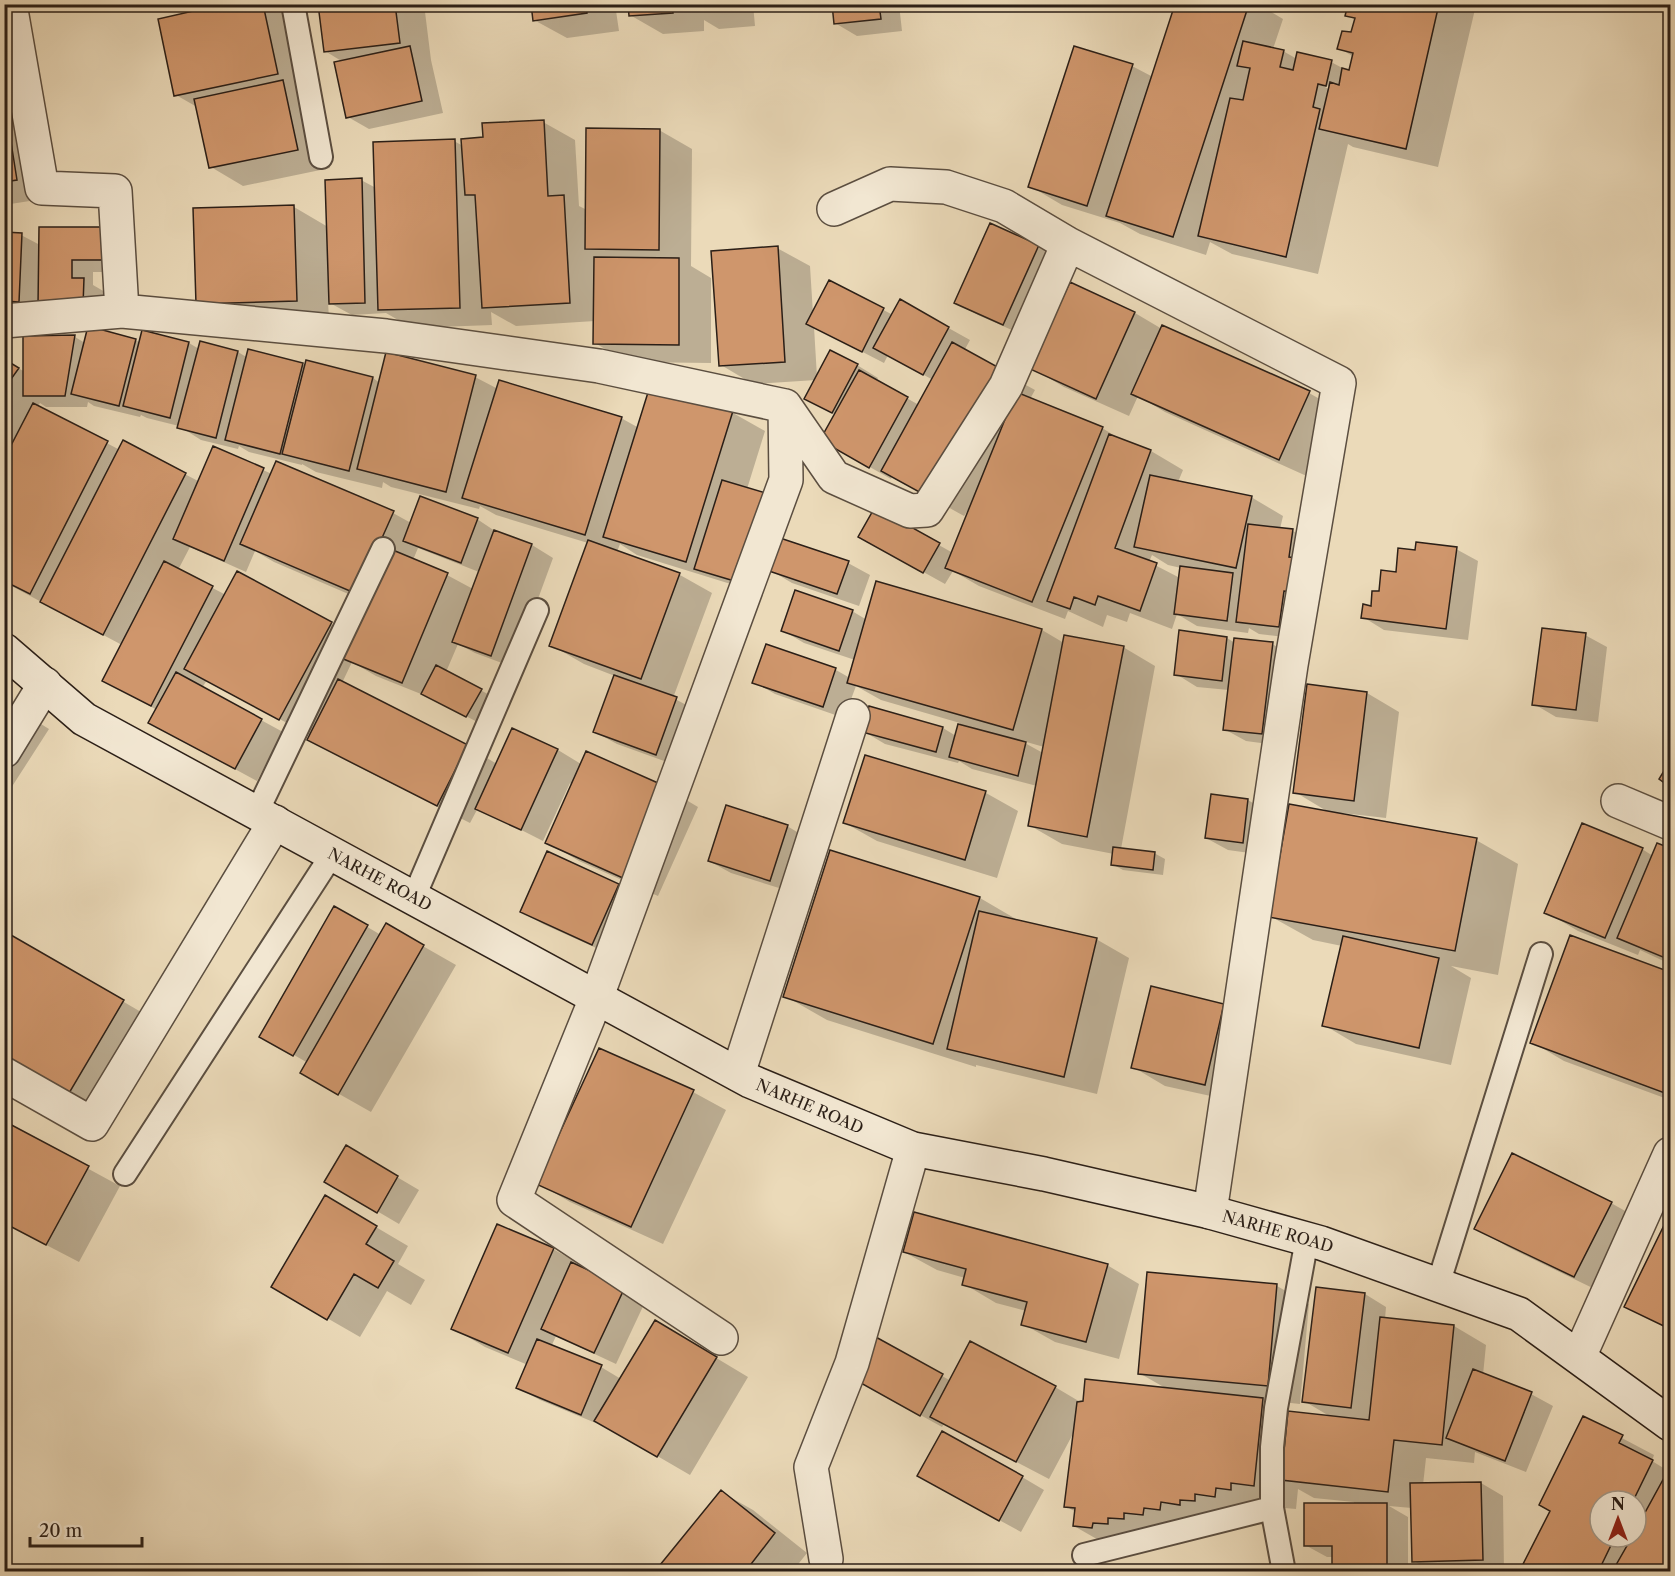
<svg xmlns="http://www.w3.org/2000/svg" width="1675" height="1576" font-family="'Libre Caslon Text',serif">
  <rect width="100%" height="100%" fill="#ebdab9"/>
  <filter id="stains"><feTurbulence type="fractalNoise" baseFrequency=".00333" numOctaves="4"/><feColorMatrix values="0 0 0 0 .2 0 0 0 0 .09 0 0 0 0 .02 0 0 0 .5 -.17"/></filter>
  <radialGradient id="worn" r=".72"><stop offset=".6" stop-color="#630" stop-opacity="0"/><stop offset="1" stop-color="#630" stop-opacity=".3"/></radialGradient>
  <path fill="#0003" fill-rule="evenodd" d="M231,4h41l22,13 21,84 15,67 -87,18 -32,-19 -14,-60 -21,-12z
    M319,4h105l7,56 12,53 -74,16 -21,-12 -5,-55 -18,-11z
    M532,4h83l4,27 -52,7 -33,-18z
    M629,4h124l2,22 -36,3 -15,-9v11l-41,3 -33,-19z
    M833,4h66l3,27 -45,5 -22,-13z
    M1221,4h37l25,15 -10,30 10,2 14,8 34,3 19,10 4,-15 -15,-9 13,-14 4,-14 -9,-5 2,-11 127,1 -38,162 -85,-20 -5,-3 -30,130 -86,-20 -22,-12 -4,13 -66,-21 -20,-11 -58,-18 -32,-19 102,-120 21,11zM1321,82l9,5v3l-10,-6z
    M4,43l45,155 -45,7z
    M543,122l32,18 4,66 8,4 72,-80 33,19 -1,117 20,12v85l-84,-1 -32,-19v-22l-79,5 -25,-14 1,13 -80,3 -26,-15 -34,2 -24,-13 1,17 -131,-16 96,-96 34,20 33,-47 15,8 78,-47 9,5z
    M991,225l48,21 21,13 -35,77 -47,-21 -22,-12z
    M103,229l22,43h-32v13l12,7 -1,26 -100,-6v-78l17,1 19,10z
    M777,248l33,18 3,48 17,-32 63,33 7,-14 70,39 -6,11 71,39 -5,9 72,29 25,15 24,8 32,19 -5,12 73,15 32,19 -3,13 13,2 21,12 8,29 -3,31 -13,-1 -5,37 -42,-5 -10,-6 -1,5 -51,-7 -20,-12 -5,15 -42,-16 -3,9 -20,-7 -4,12 -35,-16 -3,8 -86,-33 -26,-15 -8,13 -63,-35 -7,-40 78,44 17,-42 -2,-1 -4,6 -72,-40 -1,3 -69,-39 14,-25 -8,-4 -12,-31 -63,4 -32,-19zM814,327l70,36 4,-8 45,25 -14,25 -43,-24 2,-3 -21,-13 -40,12zM1152,555l16,10 13,3 -1,10 -31,-16z
    M1070,284l65,29 27,16 147,64 32,18 -30,67 -146,-66 -27,-16 -9,20 -65,-29 -32,-19z
    M75,337l10,6 50,-3 6,3h48l10,6 2,-6 37,9 10,6 54,6 4,2 1,-4 66,16 7,5 95,-6 23,12 123,29 18,10 12,-40 82,25 32,18 -18,58 33,50 68,24 22,12 -11,31 -67,-23 -22,-13 -7,24 -126,-39 -17,-11 -3,8 63,23 32,18 -39,105 25,13 -20,55 -61,-22 -22,-12 20,-56 -31,-12 -33,-19 37,-102 -92,-28 -16,-9 -1,3 -88,-22 -8,-5 -1,6 -66,-16 -14,-8v1l-53,-13 -10,-6 -1,3 -37,-9 -22,-14 -32,-8 -6,-3 -1,2 -46,-11 -6,-4 -1,5h-41l-6,-4 -3,4 83,43 3,-8 77,40 14,-34 58,26 121,39 18,10 66,-4 21,14 34,12 21,13 -40,109 -38,-14 -17,-9 -12,28 57,30 -14,26 -58,-30 -55,-22 -24,-14 -10,21 126,64 29,17 16,-34 45,20 23,14 85,24 32,19 -40,89 -79,-35 -32,-19 25,-57 -2,-2 -27,58 -65,-33 -8,15 -129,-65 -32,-19 2,-3 -104,-56 -5,8 81,44 -26,49 -85,-46 -15,-25 -53,-29 18,-36 -118,-63v-119l8,-14 -2,-1 -6,8v-96l21,12 -1,-34zM190,547l56,25 9,-21 19,11 93,40 -15,34 -114,-63 -12,22 -48,-25zM418,548l61,24 -6,17 -26,-14 -34,-15z
    M1456,549l22,12 -10,79 -84,-10 -21,-13 9,-10 8,-14 36,-41z
    M877,583l165,47 22,13 59,4 32,19 -34,183 33,4 11,6 -2,16 -40,-5 -11,-6 2,-10 -52,-10 -33,-19 8,-39 -65,-17 -13,-8 -1,2 -73,-19 -22,-13 7,-23 73,20 13,8 4,-13 -79,-23 -25,-14 -12,32 -69,-24 -21,-12 13,-36 69,24 14,8 5,-18 -51,-17 -22,-13 70,-19 15,9zM1023,741l21,6 -1,6 -20,-11z
    M1585,635l22,12 -9,75 -42,-5 -22,-13z
    M1227,638l8,5 37,1 22,12 -10,90 -38,-5 -22,-12 5,-39 -32,-3 -21,-13z
    M1367,693l32,19 -13,106 -44,-5v2l134,25 42,24 -20,111 -47,-9 20,12 -20,87 -95,-21 -32,-19 18,-79 -29,-6 -43,-24 60,-103 -35,-21z
    M4,701l45,28 -45,70z
    M986,793l32,18 -21,67 -120,-37 -32,-18z
    M1248,800l21,13 -5,42 -36,-5 -22,-12z
    M787,826l22,13 -17,53 -61,-19 -22,-12z
    M1658,845l12,5v114l-30,-14 -2,5 -60,-24 -32,-19 96,-63 11,7z
    M548,853l71,32 21,12 -26,59 -71,-32 -21,-12z
    M980,898l41,24 75,17 33,19 -32,136 -121,-29v2l-149,-47 -42,-24z
    M335,908l46,27 5,-10 70,40 -85,147 -69,-39 6,-10 -47,-27z
    M4,932l161,94 -57,97 -104,-60z
    M1571,937l99,37v126l-106,-39 -32,-19z
    M1224,1005l32,19 -18,78 -73,-16 -32,-19z
    M599,1050l94,42 33,18 -63,134 -93,-42 -32,-19z
    M4,1123l116,63 -41,76 -75,-39z
    M346,1147l73,43 -20,34 -73,-43z
    M325,1197l83,49 -10,18 27,16 -14,25 -24,-14 -27,46 -87,-50z
    M1611,1203l32,18 -36,74 -99,-48 -32,-19z
    M1670,1217v113l-44,-24z
    M553,1249l32,18 -1,3 62,30 -30,64 -60,-28 -5,11 50,20 20,12 67,-38 60,36 -58,98 -86,-50 -1,1 -63,-26 -22,-12 10,-23 -43,-18 -32,-19z
    M904,1252l203,13 32,19 -20,75 -64,-17 -32,-18 3,-13 -30,-8 -32,-19 1,-6 -28,-8z
    M1277,1286l32,18 -9,100 -36,-4 25,15 42,2 -27,-16 61,-107 21,13 -1,12 69,7 32,19 -3,30 48,19 22,12 -27,66 -51,-20 -1,11 -48,-5 -3,27 58,-2 22,13 1,76h-72l-18,-11 -2,-53 -23,-2 19,11v55h-74v-15h-7l-22,-12 49,-40v-3l-40,-4 -16,-9 -2,20 -23,-2 -157,43 -42,-24 2,-14 -11,-6 10,-76 -26,49 -105,-55 -2,3 -90,-50 22,-39 77,43 104,6 27,16 87,-13 -30,-17z
    M1584,1418l70,37 -2,6 18,11v100h-149l30,-61zM1600,1501h36v36h-36z
    M1022,1477l22,13 -23,42 -80,-44z
    M721,1492l32,18 54,43 -15,19h-122z"/>
  <path fill="#cf966c" stroke="#2b1f17" stroke-width="1.5" d="M224,4h39l15,70 -104,22 -16,-77z
    M318,4h77l5,39 -76,9z
    M531,4h55l1,9 -54,8z
    M628,4h44l1,9 -44,3z
    M685,4h38v4l-37,3z
    M832,4h47l2,15 -47,5z
    M1175,4h74l-76,233 -67,-21z
    M1348,4h91l-33,145 -87,-20 11,-47 9,3 3,-17 7,2 4,-17 -16,-4 5,-18 9,1 4,-14 -10,-2z
    M1243,41l41,9 -4,17 13,3 4,-18 35,8 -6,26 -8,-2 -5,23 7,2 -34,148 -88,-21 32,-138 13,2 7,-32 -13,-2z
    M410,46l12,55 -76,17 -12,-56z
    M1074,46l59,18 -46,142 -59,-19z
    M283,80l15,70 -89,18 -15,-69z
    M4,98l13,82 -13,2z
    M544,120l4,76 16,-1 6,108 -88,5 -7,-113h-10l-4,-56 22,-2 -1,-14z
    M586,128l74,1 -1,121 -74,-1z
    M455,139l5,169 -82,2 -5,-168z
    M362,178l3,125 -36,1 -4,-124z
    M294,205l3,96 -101,3 -3,-96z
    M990,223l49,22 -36,80 -49,-22z
    M39,227h65v33h-32v18h12l-1,28h-45z
    M4,232l18,1 -3,69 -15,-1z
    M778,246l7,116 -66,4 -8,-115z
    M594,257l85,1v87l-86,-1z
    M829,280l55,28 -22,44 -56,-28z
    M1070,282l65,30 -39,87 -66,-30z
    M900,299l49,28 -26,48 -50,-27z
    M1162,325l148,66 -31,69 -148,-66z
    M88,326l48,13 -17,67 -48,-12z
    M142,330l47,12 -19,76 -47,-12z
    M75,335l-10,61h-42v-60z
    M200,341l38,10 -22,87 -39,-10z
    M952,342l51,28 -71,129 -51,-28z
    M248,349l55,14 -23,91 -55,-14z
    M830,350l28,14 -26,49 -28,-14z
    M386,352l90,23 -30,117 -89,-23z
    M4,359l15,9 -15,21z
    M306,360l67,17 -24,94 -67,-17z
    M859,370l49,27 -39,71 -49,-28z
    M499,380l123,37 -37,118 -123,-37z
    M650,386l83,25 -47,151 -83,-25z
    M1016,392l87,35 -71,175 -87,-34z
    M33,403l75,38 -78,153 -26,-13v-122z
    M1109,434l42,16 -36,98 42,15 -17,48 -42,-15 -3,9 -21,-8 -4,12 -23,-8z
    M123,440l63,33 -83,162 -63,-33z
    M213,446l51,22 -40,93 -51,-22z
    M276,461l118,50 -37,83 -117,-50z
    M1150,475l102,21 -16,72 -102,-21z
    M722,480l47,14 -28,89 -47,-14z
    M420,496l58,22 -17,45 -58,-22z
    M875,507l65,36 -17,30 -65,-36z
    M1248,524l45,5 -4,28 12,1 -3,34 -14,-1 -5,36 -43,-5z
    M494,530l38,14 -41,112 -39,-14z
    M780,538l69,23 -12,33 -68,-23z
    M588,540l92,33 -39,106 -92,-33z
    M1416,542l41,5 -11,82 -85,-11 2,-14 8,2 1,-15h7l2,-21 15,2 2,-24 17,2z
    M388,548l60,25 -46,110 -61,-25z
    M164,561l49,25 -62,120 -49,-25z
    M1180,566l53,7 -6,48 -53,-7z
    M237,571l95,51 -53,98 -95,-51z
    M876,581l166,48 -29,101 -166,-47z
    M795,590l58,20 -14,41 -58,-20z
    M1542,628l44,5 -10,77 -44,-5z
    M1179,630l48,7 -5,44 -48,-6z
    M1064,635l60,11 -37,191 -59,-11z
    M1234,638l39,4 -11,92 -39,-4z
    M766,644l70,24 -13,39 -71,-24z
    M436,665l46,24 -16,28 -45,-23z
    M176,672l86,47 -27,50 -87,-46z
    M614,675l63,22 -21,58 -63,-23z
    M338,679l130,66 -31,61 -130,-66z
    M1307,684l60,8 -13,109 -61,-8z
    M869,706l74,21 -7,25 -74,-20z
    M958,724l68,18 -8,34 -69,-19z
    M512,728l46,21 -37,81 -46,-21z
    M586,751l81,36 -42,92 -80,-36z
    M865,755l121,36 -21,69 -122,-37z
    M1670,761v26l-11,-8z
    M1211,794l37,5 -5,44 -38,-5z
    M1289,804l188,34 -22,113 -186,-34z
    M726,805l62,20 -18,56 -62,-20z
    M1582,823l61,25 -38,90 -61,-25z
    M1657,843l13,5v112l-53,-22z
    M1113,847l42,5 -2,18 -42,-5z
    M830,850l150,47 -47,147 -150,-47z
    M547,851l72,33 -27,61 -72,-33z
    M334,906l34,19 -75,131 -34,-19z
    M979,911l118,27 -33,139 -117,-28z
    M386,923l38,22 -86,150 -38,-22z
    M4,931l120,69 -59,100 -61,-36z
    M1570,935l100,37v123l-140,-52z
    M1343,936l96,22 -20,90 -97,-22z
    M1151,986l73,18 -19,81 -74,-17z
    M599,1048l95,42 -63,137 -95,-43z
    M4,1121l85,45 -43,79 -42,-22z
    M346,1145l52,31 -21,37 -53,-31z
    M1512,1153l100,49 -38,75 -100,-48z
    M325,1195l52,31 -11,18 28,17 -16,27 -24,-14 -27,46 -56,-33z
    M914,1212l194,52 -22,78 -65,-17 6,-23 -65,-17 4,-16 -63,-17z
    M1670,1213v116l-46,-22z
    M497,1224l57,24 -46,105 -57,-24z
    M571,1262l54,25 -31,66 -53,-24z
    M1147,1272l130,12 -9,102 -130,-12z
    M1316,1287l49,6 -14,115 -49,-6z
    M1380,1317l74,8 -12,120 -48,-5 -6,52 -107,-12 7,-69 81,9z
    M655,1320l62,37 -60,100 -63,-36z
    M874,1336l69,38 -23,42 -70,-39z
    M537,1339l65,26 -21,50 -65,-27z
    M970,1341l86,45 -40,76 -86,-45z
    M1473,1369l59,23 -27,69 -59,-23z
    M1085,1379l178,19 -9,88 -23,-3v7l-15,-2 -1,9 -20,-3v7l-15,-1v5l-19,-3 -1,8 -16,-2 -1,7 -19,-2v6l-16,-1v6l-15,-1 -1,5 -19,-2 2,-18 -11,-1 13,-105 6,-1z
    M1583,1416l40,19 -4,8 34,17 -20,41h-33v36h15l-17,35h-79l31,-61 -11,-6z
    M942,1431l81,45 -24,45 -82,-45z
    M1665,1476l5,3 -1,93h-57l20,-35h4v-8z
    M1481,1482l2,78 -71,2 -2,-79z
    M721,1490l54,43 -30,39h-77l-8,-7z
    M1304,1503h83v69h-55v-26h-28z"/>
  <g fill="none" stroke-linecap="round" stroke-linejoin="round">
    <g stroke="#5b4e40" stroke-width="26">
      <path id="lane" d="M293,4l28,153
        M257,812l126,-263
        M414,897l123,-287
        M125,1174l208,-321
        M1438,1285l103,-331
        M1084,1555l188,-47
        M1284,1572l-12,-64v-61l4,-39 31,-169"/>
    </g>
    <g stroke="#5b4e40" stroke-width="36">
      <path id="street" d="M10,4l32,184 73,3 7,120
        M834,209l56,-25 56,3 58,19 64,38
        M4,321l118,-10 264,25 213,30 186,40 49,71 76,34 17,-1 79,-124 62,-142 271,139 -48,282 -81,547
        M4,751l41,-67
        M1618,801l52,22
        M4,1074l88,50 183,-302
        M738,1074l115,-358
        M721,1338l-207,-138 83,-204 189,-516 -1,-74
        M1579,1357l91,-203
        M826,1559l-15,-92 41,-104 61,-214"/>
    </g>
    <g stroke="#2b1f17" stroke-width="36">
      <path id="secondary" d="M4,650l80,69 666,362 163,68 131,25 166,38 111,31 198,71 151,110"/>
    </g>
    <use href="#lane" stroke="#f2e7d2" stroke-width="22"/>
    <use href="#street" stroke="#f2e7d2" stroke-width="33"/>
    <use href="#secondary" stroke="#f2e7d2" stroke-width="33"/>
  </g>
  <g text-anchor="middle" stroke-width="6" stroke-linejoin="round" paint-order="stroke">
    <g font-size="16" fill="#2b1f17" stroke="#f2e7d2">
      <text transform="translate(380 879) rotate(28)" y="6">NARHE ROAD</text>
      <text transform="translate(810 1106) rotate(23)" y="6">NARHE ROAD</text>
      <text transform="translate(1278 1231) rotate(16)" y="6">NARHE ROAD</text>
    </g>
  </g>
  <rect width="1675" height="1576" fill="none" stroke="#ebdab9" stroke-width="24"/>
  <rect x="6" y="6" width="1663" height="1564" fill="none" stroke="#2b1f17" stroke-width="3"/>
  <rect x="12" y="12" width="1651" height="1552" fill="none" stroke="#2b1f17" stroke-width="1.5"/>
  <g transform="translate(1618 1519)"><circle r="28" fill="#f2e7d2" stroke="#a29787" stroke-width="1.5"/>
  <path d="M0-4.5L10 22L0 15L-10 22Z" fill="#8f2418"/>
  <text y="-9" font-size="16" font-weight="bold" text-anchor="middle" fill="#2b1f17">N</text>
  </g>
  <path d="M30 1537v9h112v-9" fill="none" stroke="#2b1f17" stroke-width="3"/>
  <text x="39" y="1537" font-size="18" fill="#2b1f17" stroke="#f2e7d2" stroke-width="4.5" paint-order="stroke">20 m</text>
  <rect width="100%" height="100%" filter="url(#stains)"/>
  <rect width="100%" height="100%" fill="url(#worn)"/>
</svg>
